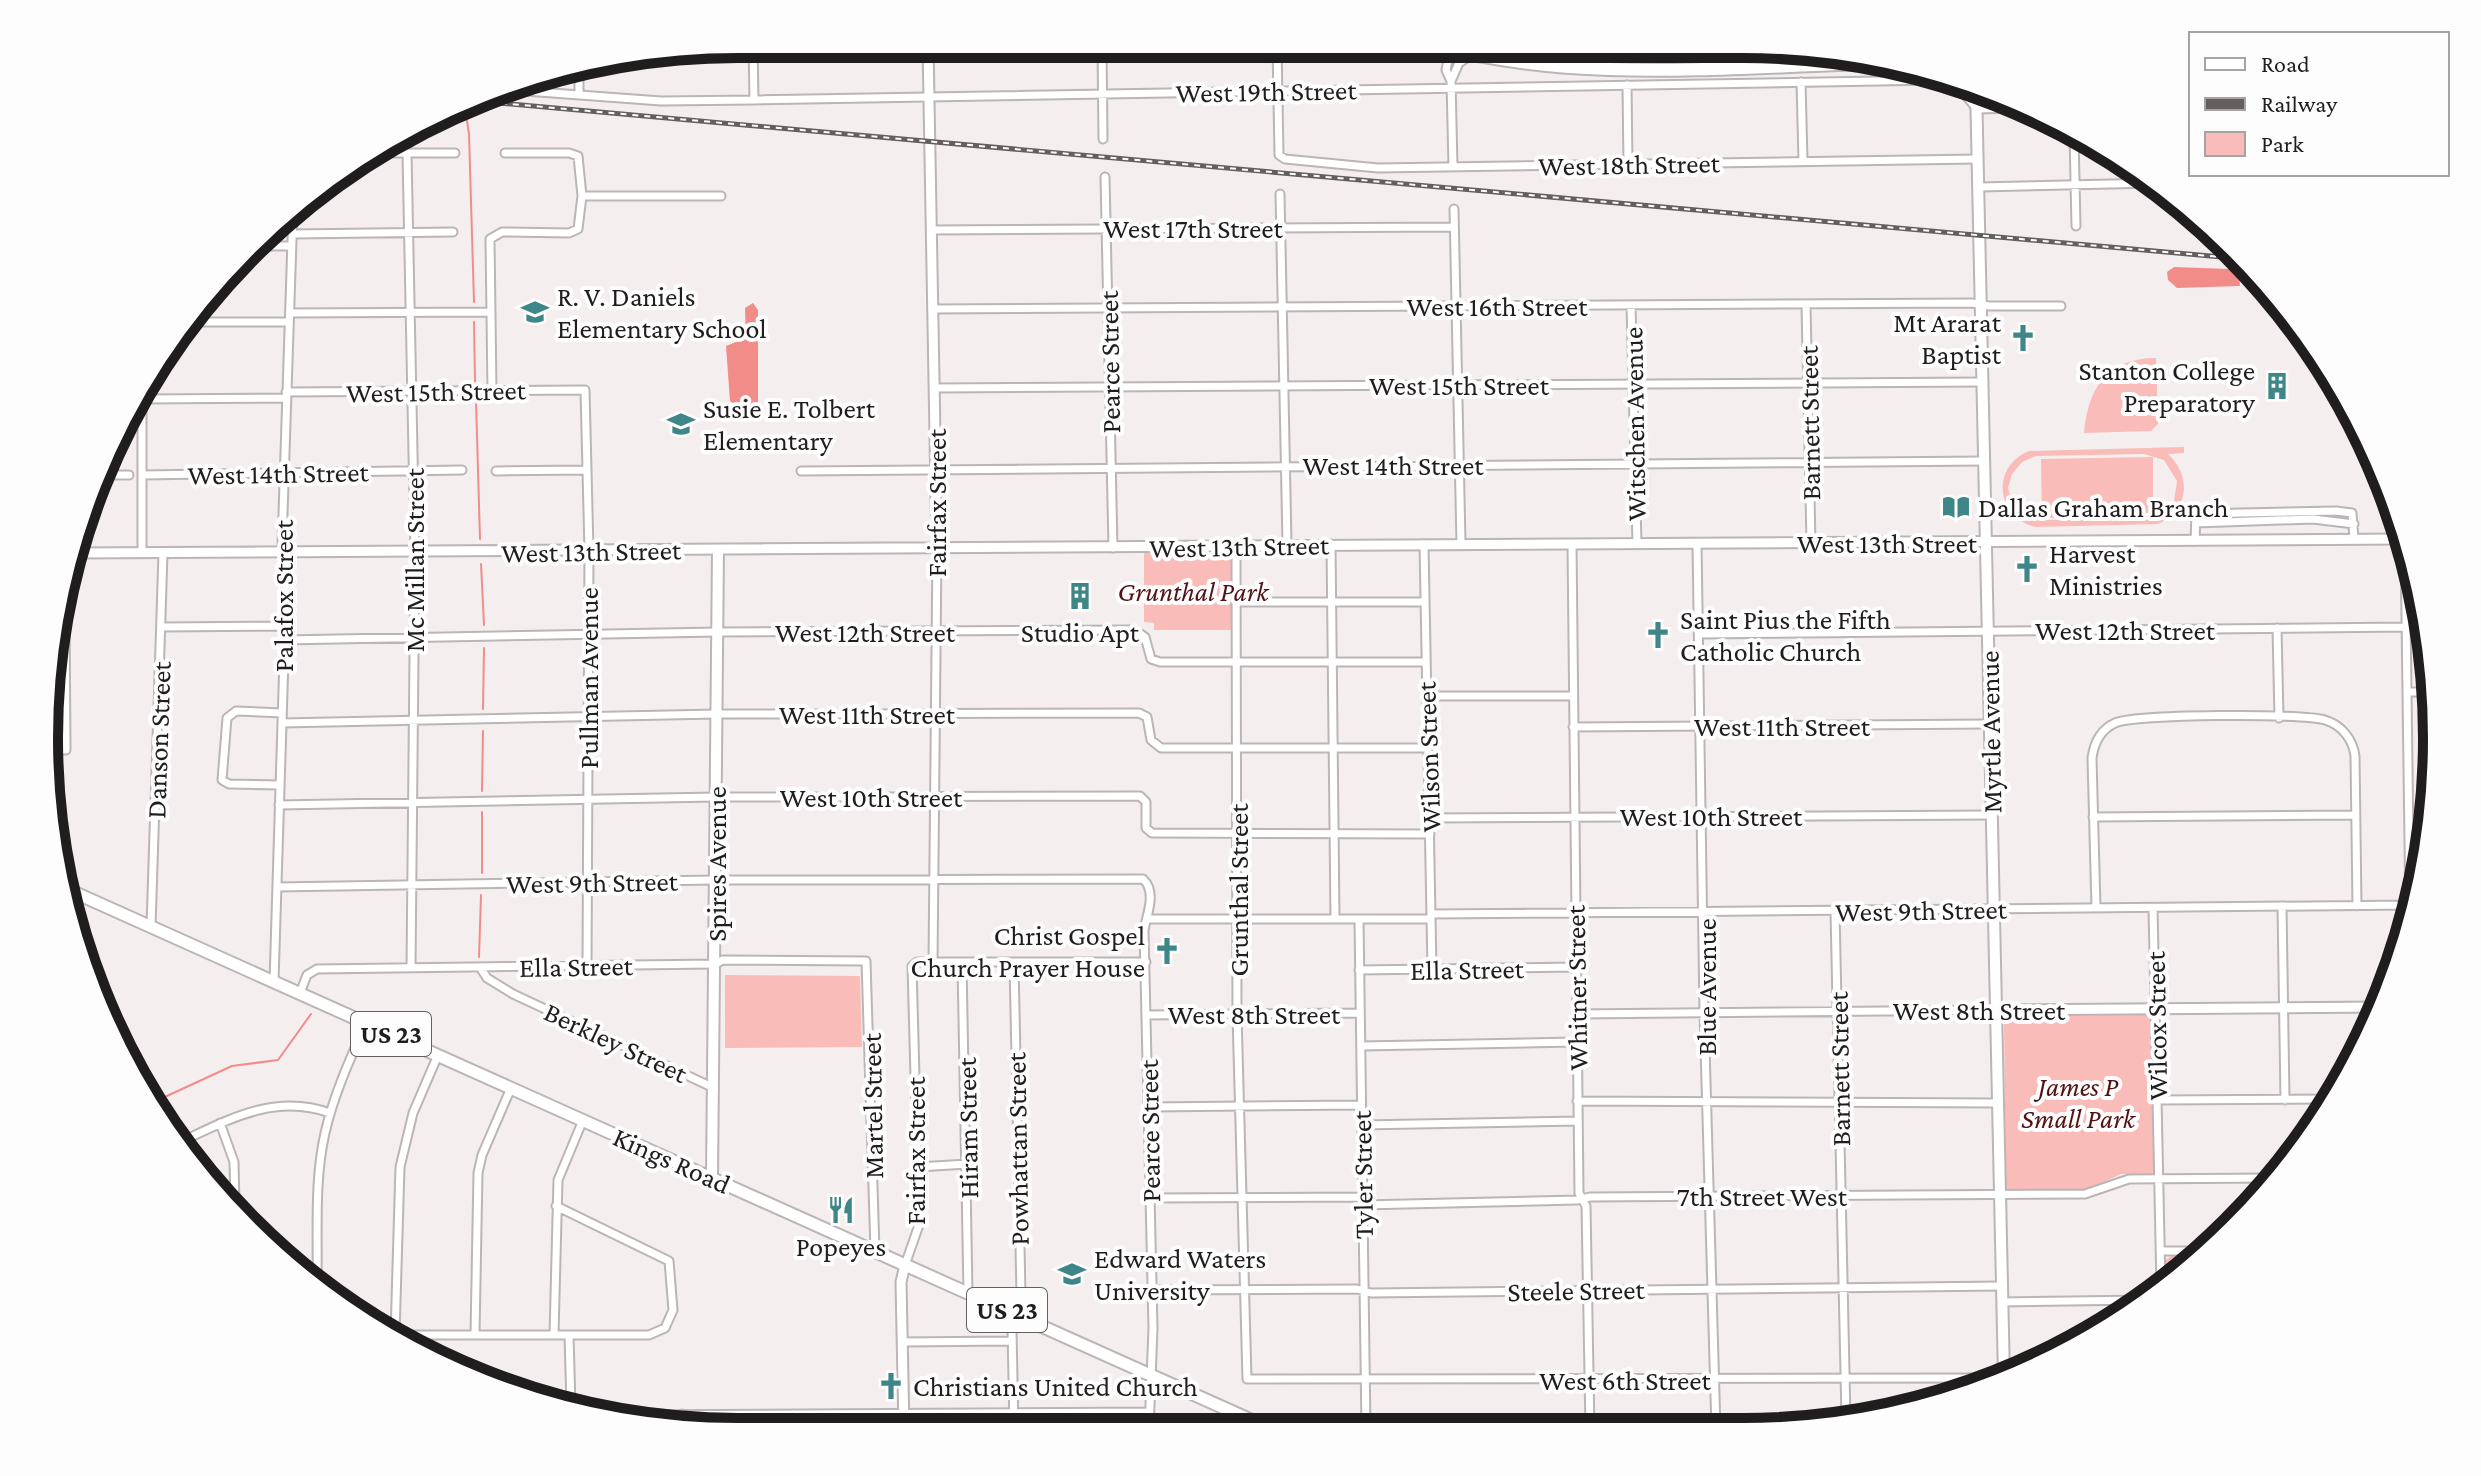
<svg xmlns="http://www.w3.org/2000/svg" width="2481" height="1476" font-family="'Crimson Pro',serif">
  <rect width="100%" height="100%" fill="#f5eeee"/>
  <path fill="#f9bcb9" fill-rule="evenodd" d="M2156,358l2,66 -7,7 -67,2c4,-44 22,-75 72,-75z
    M2184,447v6l-16,1c24,22 21,56 -10,70l-122,3c-40,-9 -46,-60 -7,-76zM2144,454l20,6 13,21 -3,20 -9,12 -14,6 -114,1 -15,-5 -10,-12 -4,-15 4,-14 10,-12 14,-6z
    M2153,457v59l-111,2 -1,-59z
    M1232,549l1,81h-79v-7l-10,-1v-70z
    M725,975l135,1 2,71 -137,1z
    M2151,1015l3,159h-33l-35,16h-80l-2,-170 8,-4z
    M2172,1255h33l-41,31v-25z"/>
  <path fill="#f28c89" d="M2174,267l56,2 9,4 1,13 -63,2 -9,-8 -1,-8z
    M753,303l5,7v92c-5,6 -22,5 -28,-1l-4,-55 20,-8 -1,-30z"/>
  <g fill="none" stroke-linecap="round" stroke-linejoin="round">
    <path stroke="#f28c89" stroke-width="2" d="M465,108l4,26 5,168
      M474,322l1,60
      M476,401l4,138
      M481,564l3,61
      M483,709l1,-61
      M482,791l1,-60
      M482,873v-61
      M479,957l2,-62
      M156,1101l76,-35 46,-6 33,-46"/>
    <g stroke="#bbb5b5" stroke-width="11">
      <path id="minor" d="M753,44l1,56
        M1102,45l1,94
        M1277,45l2,110 6,4 93,9 600,-9
        M1450,49l-4,21 5,11 2,86
        M579,70v25
        M1451,81l8,-18 12,-8
        M1801,82l2,79
        M1627,85l1,79
        M499,89l162,12 93,-1 1182,-20 24,9 17,20 44,-1
        M2074,134l2,92
        M379,153h76
        M407,153l8,400 -4,415
        M1105,177l8,371
        M1979,187l177,-4
        M1280,194l7,350
        M582,196h139
        M1454,209l7,335
        M2203,222v5
        M932,230l522,-3
        M292,234l161,-2
        M257,246h34
        M1806,304l5,239
        M1631,305l6,239
        M933,309l1039,-6 17,3h72
        M290,313l200,-1
        M184,322h104
        M935,388l1048,-6
        M492,391l-2,-152 12,-7 67,1 9,-4 4,-33 -4,-40 -9,-3h-64
        M286,392l299,-2 4,161 -2,415
        M143,399l143,-1
        M142,400v153
        M496,471l91,-1
        M801,471l1184,-10
        M102,475h27
        M142,475l320,-5
        M2196,523l117,-4 41,5
        M2195,541l1,-27 140,-3 16,2 2,26
        M2405,542l5,375
        M1697,543l7,469 12,418
        M1331,544l4,375
        M1424,544l8,426
        M1572,544l7,649 7,13 4,224
        M1236,545l1,469 10,365 756,-1
        M1237,602h188
        M2408,617l17,-1
        M162,627l123,-1
        M2277,628l2,90
        M1699,634l708,-7
        M284,640l434,-8 417,-2 10,7 6,22 9,3h265
        M2409,692h23
        M1426,696h147
        M282,723l435,-9 422,-1 8,4 4,23 10,8h267
        M1573,727l417,-3
        M46,751l20,-1 -1,-142
        M280,785l-51,-1 -7,-4 5,-62 9,-7 46,2
        M279,805l437,-8 424,-1 6,6v26l6,5 278,1
        M2093,817l262,-2
        M1430,818l562,-3
        M277,887l438,-7 428,-1c14,13 4,35 1,51l9,398 -4,102
        M2282,906l3,194
        M2096,908l-4,-150c2,-15 8,-28 23,-35 18,-9 189,-10 210,-3 17,5 28,20 30,36l2,150
        M2153,908l8,380
        M1835,911l11,508
        M1431,914l979,-9
        M1149,919h282
        M1359,919l7,511
        M151,927l12,-374
        M933,963l4,-415
        M962,963l6,330
        M1014,963l7,332 -9,34 2,101
        M480,967l7,11 26,16 201,94
        M1359,970l216,-3
        M274,982l13,-421 -5,-17 11,-334
        M300,993l7,-18 10,-6 398,-5 8,-4 143,1 9,290
        M1576,1014l420,-4
        M1147,1015l213,-2
        M1361,1046l215,-4
        M2158,1100l175,-1
        M1577,1101l421,2
        M1150,1107l211,-2
        M220,1123l14,39 1,43
        M1361,1125l217,-4
        M178,1143c50,-23 96,-50 152,-30
        M918,1167l49,-3
        M1150,1198l212,-1
        M1362,1205l215,-5 13,-3 495,-3 44,-15 143,-1
        M2160,1251h49
        M905,1265l14,-40 -7,-259 5,-4h229
        M317,1282c1,-49 -3,-101 8,-149 9,-39 25,-74 41,-110
        M1151,1290l206,-1 14,4 631,-7
        M2002,1302l143,-2
        M392,1335h257l16,-7 8,-18 -4,-49 -113,-55
        M395,1335l5,-168 13,-54 25,-58
        M475,1335l3,-162 4,-18 29,-67
        M554,1335l4,-155 25,-60
        M569,1335l2,71
        M902,1342l109,-1
        M682,1414v15
        M793,1414v16
        M614,1415l535,-3"/>
    </g>
    <g stroke="#bbb5b5" stroke-width="13">
      <path id="tertiary" d="M928,44l9,504
        M74,553l2330,-14
        M1996,1010l386,-3
        M904,1430l-3,-148 4,-17"/>
    </g>
    <g stroke="#bbb5b5" stroke-width="14">
      <path id="secondary" d="M1976,86l28,1292
        M712,1178l6,-628"/>
    </g>
    <g stroke="#bbb5b5" stroke-width="15">
      <path id="primary" d="M69,890l1204,540"/>
    </g>
    <g stroke="#bbb5b5" stroke-width="16">
      <path id="trunk" d="M1435,45c142,39 296,21 442,18
        M1476,45l46,3
        M1515,45l103,9 194,-4"/>
    </g>
    <use href="#minor" stroke="#fff" stroke-width="7"/>
    <use href="#tertiary" stroke="#fff" stroke-width="9"/>
    <use href="#secondary" stroke="#fff" stroke-width="10"/>
    <use href="#primary" stroke="#fff" stroke-width="11"/>
    <use href="#trunk" stroke="#fff" stroke-width="12"/>
    <g stroke="#635f5f" stroke-width="5">
      <path id="rail" d="M477,101l1767,158"/>
    </g>
    <use href="#rail" stroke="#fefdfd" stroke-width="2" stroke-dasharray="6" stroke-linecap="butt"/>
  </g>
  <defs>
    <g id="school-bare" transform="scale(2.16)"><path d="M0-5L7-2L0 1L-7-2ZM-4 1L0 2.5L4 1V4Q0 6-4 4Z" fill="#3e8688" stroke="#fefdfd" stroke-width="2.5" paint-order="stroke"/></g>
    <g id="church-bare" transform="scale(2.16)"><path d="M-1.2-6h2.4v3.5h3.3v2.4h-3.3V6h-2.4V-.1h-3.3v-2.4h3.3Z" fill="#3e8688" stroke="#fefdfd" stroke-width="2.5" paint-order="stroke"/></g>
    <g id="building-bare" transform="scale(2.16)"><path d="M-4-6H4V6H1V3H-1V6H-4ZM-2.5-4.3h1.7v1.8h-1.7ZM.8-4.3h1.7v1.8H.8ZM-2.5-1h1.7V.8h-1.7ZM.8-1h1.7V.8H.8Z" fill="#3e8688" stroke="#fefdfd" stroke-width="2.5" paint-order="stroke"/></g>
    <g id="library-bare" transform="scale(2.16)"><path d="M-6-4Q-3-5.5-.7-3.5V5Q-3 3-6 4ZM6-4Q3-5.5 .7-3.5V5Q3 3 6 4Z" fill="#3e8688" stroke="#fefdfd" stroke-width="2.5" paint-order="stroke"/></g>
    <g id="restaurant-bare" transform="scale(2.16)"><path d="M-5-6h1v4h1v-4h1v4h1v-4h1v5L-1.5 .5V6h-2V.5L-5-1ZM5-6V6H3V1.5H1.5Q1.5-4 5-6Z" fill="#3e8688" stroke="#fefdfd" stroke-width="2.5" paint-order="stroke"/></g>
    <g id="university-bare" transform="scale(2.16)"><path d="M0-5L7-2L0 1L-7-2ZM-4 1L0 2.5L4 1V4Q0 6-4 4Z" fill="#3e8688" stroke="#fefdfd" stroke-width="2.5" paint-order="stroke"/></g>
  </defs>
  <g fill-rule="evenodd">
    <use href="#school-bare" x="535" y="312"/>
    <use href="#church-bare" x="2023" y="338"/>
    <use href="#building-bare" x="2277" y="386"/>
    <use href="#school-bare" x="681" y="424"/>
    <use href="#library-bare" x="1956" y="507"/>
    <use href="#church-bare" x="2027" y="569"/>
    <use href="#building-bare" x="1080" y="596"/>
    <use href="#church-bare" x="1658" y="635"/>
    <use href="#church-bare" x="1167" y="951"/>
    <use href="#restaurant-bare" x="841" y="1210"/>
    <use href="#university-bare" x="1072" y="1274"/>
    <use href="#church-bare" x="891" y="1386"/>
  </g>
  <g text-anchor="middle" stroke-width="8" stroke-linejoin="round" paint-order="stroke">
    <g fill="#fefdfd" stroke="#626060" stroke-width="2">
      <rect x="351" y="1012" width="80" height="44" rx="6"/>
      <rect x="967" y="1288" width="80" height="44" rx="6"/>
    </g>
    <g font-size="26" font-weight="bold" fill="#1f1d1d">
      <text x="391" y="1043">US 23</text>
      <text x="1007" y="1319">US 23</text>
    </g>
    <g font-size="28" fill="#1f1d1d" stroke="#fefdfd">
      <text transform="translate(1266 91) rotate(-1)" y="10">West 19th Street</text>
      <text transform="translate(1629 164) rotate(-1)" y="10">West 18th Street</text>
      <text x="1193" y="238">West 17th Street</text>
      <text x="1497" y="316">West 16th Street</text>
      <text transform="translate(1109 362) rotate(-91)" y="10">Pearce Street</text>
      <text x="1459" y="395">West 15th Street</text>
      <text transform="translate(436 391) rotate(-1)" y="10">West 15th Street</text>
      <text transform="translate(1809 423) rotate(-91)" y="10">Barnett Street</text>
      <text transform="translate(1634 424) rotate(-91)" y="10">Witschen Avenue</text>
      <text x="1393" y="475">West 14th Street</text>
      <text transform="translate(278 473) rotate(-1)" y="10">West 14th Street</text>
      <text transform="translate(936 503) rotate(-90)" y="10">Fairfax Street</text>
      <text x="1887" y="553">West 13th Street</text>
      <text transform="translate(1239 546) rotate(-1)" y="10">West 13th Street</text>
      <text transform="translate(591 551) rotate(-1)" y="10">West 13th Street</text>
      <text transform="translate(414 560) rotate(-90)" y="10">Mc Millan Street</text>
      <text transform="translate(283 596) rotate(-90)" y="10">Palafox Street</text>
      <text x="2125" y="640">West 12th Street</text>
      <text x="865" y="642">West 12th Street</text>
      <text transform="translate(588 678) rotate(-90)" y="10">Pullman Avenue</text>
      <text x="867" y="724">West 11th Street</text>
      <text x="1782" y="736">West 11th Street</text>
      <text transform="translate(1990 732) rotate(-91)" y="10">Myrtle Avenue</text>
      <text transform="translate(158 740) rotate(-88)" y="10">Danson Street</text>
      <text transform="translate(1428 757) rotate(-92)" y="10">Wilson Street</text>
      <text x="871" y="807">West 10th Street</text>
      <text x="1711" y="826">West 10th Street</text>
      <text transform="translate(716 864) rotate(-90)" y="10">Spires Avenue</text>
      <text transform="translate(592 882) rotate(-1)" y="10">West 9th Street</text>
      <text transform="translate(1238 890) rotate(-90)" y="10">Grunthal Street</text>
      <text transform="translate(1921 910) rotate(-1)" y="10">West 9th Street</text>
      <text transform="translate(576 966) rotate(-1)" y="10">Ella Street</text>
      <text transform="translate(1467 969) rotate(-1)" y="10">Ella Street</text>
      <text transform="translate(1706 987) rotate(-90)" y="10">Blue Avenue</text>
      <text transform="translate(1576 988) rotate(-91)" y="10">Whitner Street</text>
      <text x="1979" y="1020">West 8th Street</text>
      <text x="1254" y="1024">West 8th Street</text>
      <text transform="translate(2156 1026) rotate(-91)" y="10">Wilcox Street</text>
      <text transform="translate(616 1042) rotate(25)" y="10">Berkley Street</text>
      <text transform="translate(1839 1069) rotate(-91)" y="10">Barnett Street</text>
      <text transform="translate(872 1106) rotate(-91)" y="10">Martel Street</text>
      <text transform="translate(967 1128) rotate(-91)" y="10">Hiram Street</text>
      <text transform="translate(1149 1131) rotate(-91)" y="10">Pearce Street</text>
      <text transform="translate(1017 1149) rotate(-91)" y="10">Powhattan Street</text>
      <text transform="translate(915 1151) rotate(-90)" y="10">Fairfax Street</text>
      <text transform="translate(672 1160) rotate(24)" y="10">Kings Road</text>
      <text transform="translate(1362 1175) rotate(-91)" y="10">Tyler Street</text>
      <text x="1762" y="1206">7th Street West</text>
      <text transform="translate(1576 1290) rotate(-1)" y="10">Steele Street</text>
      <text x="1625" y="1390">West 6th Street</text>
    </g>
    <g font-size="28" fill="#1f1d1d" stroke="#fefdfd" text-anchor="start">
      <text x="557" y="306">R. V. Daniels<tspan x="557" dy="32">Elementary School</tspan></text>
      <text x="2001" y="332" text-anchor="end">Mt Ararat<tspan x="2001" dy="32">Baptist</tspan></text>
      <text x="2255" y="380" text-anchor="end">Stanton College<tspan x="2255" dy="32">Preparatory</tspan></text>
      <text x="703" y="418">Susie E. Tolbert<tspan x="703" dy="32">Elementary</tspan></text>
      <text x="1978" y="517">Dallas Graham Branch</text>
      <text x="2049" y="563">Harvest<tspan x="2049" dy="32">Ministries</tspan></text>
      <text x="1680" y="629">Saint Pius the Fifth<tspan x="1680" dy="32">Catholic Church</tspan></text>
      <text x="1080" y="642" text-anchor="middle">Studio Apt</text>
      <text x="1145" y="945" text-anchor="end">Christ Gospel<tspan x="1145" dy="32">Church Prayer House</tspan></text>
      <text x="841" y="1256" text-anchor="middle">Popeyes</text>
      <text x="1094" y="1268">Edward Waters<tspan x="1094" dy="32">University</tspan></text>
      <text x="913" y="1396">Christians United Church</text>
    </g>
    <g font-size="28" font-style="italic" fill="#511215" stroke="#fefdfd">
      <text x="1193" y="601">Grunthal Park</text>
      <text x="2078" y="1096">James P<tspan x="2078" dy="32">Small Park</tspan></text>
    </g>
  </g>
  <path d="M0 0H2481V1476H0ZM738 58H1743A680 680 0 0 1 2423 738V738A680 680 0 0 1 1743 1418H738A680 680 0 0 1 58 738V738A680 680 0 0 1 738 58Z" fill="#fefdfd" fill-rule="evenodd"/>
  <path fill="none" stroke="#1f1d1d" stroke-width="10" d="M738 58H1743A680 680 0 0 1 2423 738V738A680 680 0 0 1 1743 1418H738A680 680 0 0 1 58 738V738A680 680 0 0 1 738 58Z"/>
  <rect x="2189" y="32" width="260" height="144" fill="#fefdfd" stroke="#a5a3a3" stroke-width="2"/>
  <rect x="2205" y="58" width="40" height="12" fill="#ffffff" stroke="#a5a3a3" stroke-width="2"/>
  <text x="2261" y="72" font-size="24" fill="#1f1d1d">Road</text>
  <rect x="2205" y="98" width="40" height="12" fill="#635f5f" stroke="#a5a3a3" stroke-width="2"/>
  <text x="2261" y="112" font-size="24" fill="#1f1d1d">Railway</text>
  <rect x="2205" y="132" width="40" height="24" fill="#f9bcb9" stroke="#a5a3a3" stroke-width="2"/>
  <text x="2261" y="152" font-size="24" fill="#1f1d1d">Park</text>
</svg>
